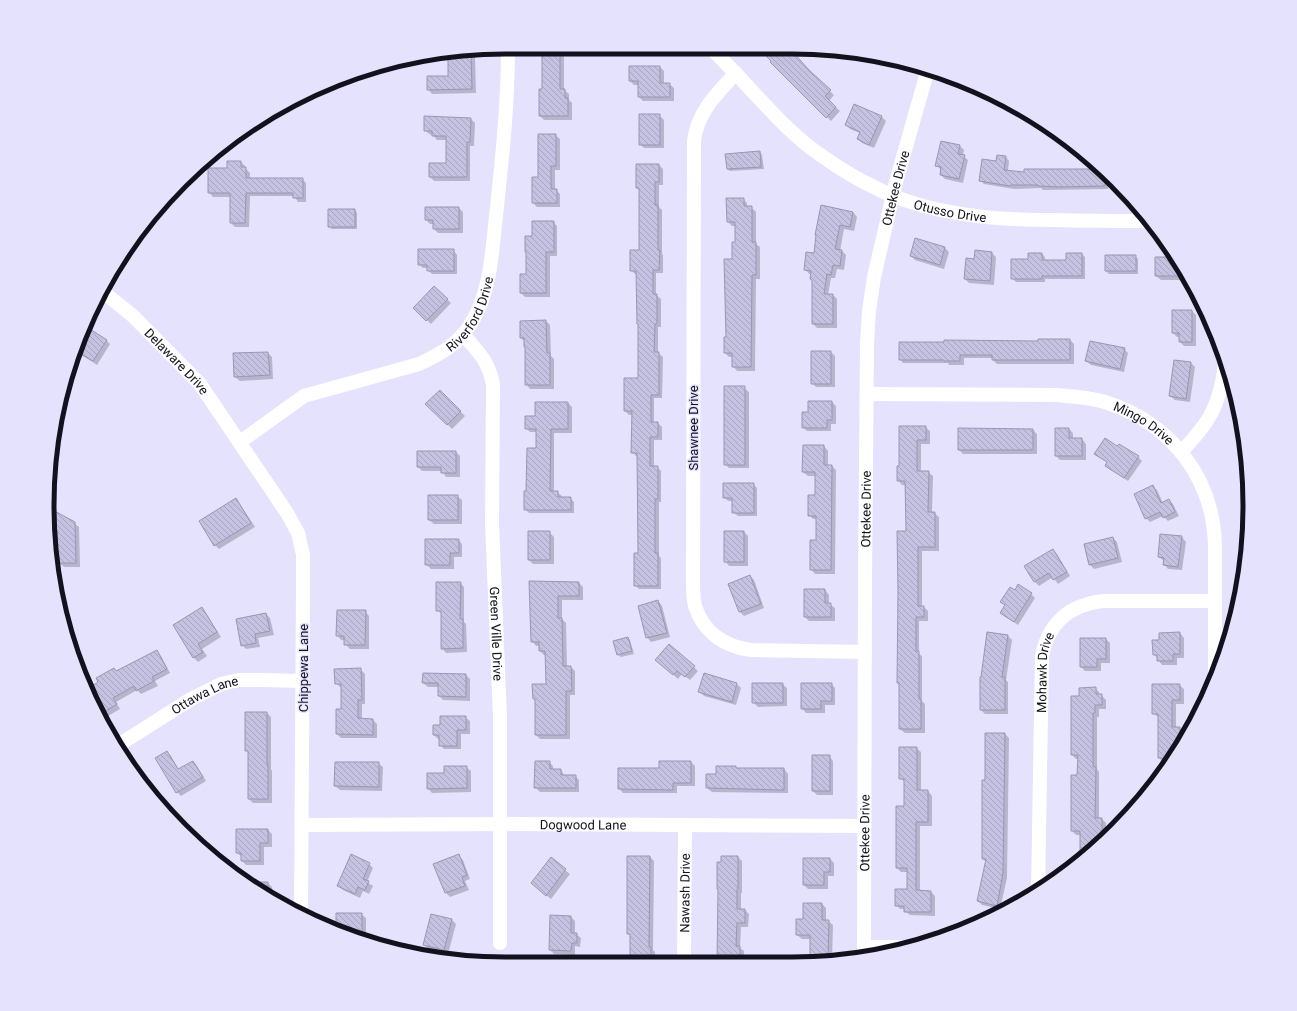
<svg xmlns="http://www.w3.org/2000/svg" width="1297" height="1011" font-family="Roboto,sans-serif">
  <defs>
    <pattern id="building-back-hatch" width="6" height="6" patternUnits="userSpaceOnUse"><rect width="6" height="6" fill="#c4c1e1"/><path d="M-1 5l2 2M0 0l6 6M5-1l2 2" fill="none" stroke="#a7a5c1"/></pattern>
  </defs>
  <rect width="100%" height="100%" fill="#e5e2fe"/>
  <path fill="#0003" d="M543,47h20l1,1v42l5,4v6l3,3v17h-28l-4,-4 3,-26z
    M630,47h30v3l-27,1z
    M760,48h21l8,9 22,16 23,22 -5,6 11,10 -9,10 -60,-59 2,-1z
    M477,51v6h-2l1,36 -44,1 -4,-5 21,-13v-19h-3l-1,-2z
    M389,62l-1,10h-23l22,-9z
    M630,67h30l4,4v13h5l5,4v13h-31l-4,-4v-12h-5l-4,-4z
    M957,79l25,10 -1,2 -23,-7 -2,-3z
    M1000,98l10,6h-6l-4,-4z
    M659,115l5,5v28h-20l-4,-4z
    M882,117l4,4 -12,27 -12,-5 -4,-4 2,-6 -10,-4 -4,-4z
    M471,119l4,4 -1,23h-4v35h-36l-4,-4v-13h17v-24h-10l-4,-5 -4,-1 -4,-4z
    M555,135l5,4v31h-5v20h1l4,4v13h-23l-4,-4 6,-25z
    M960,146l4,4 -1,6 5,4 -5,23 -18,-4 -4,-4v-5l-4,-4z
    M760,152l2,3 2,14 -34,2 -3,-2z
    M1006,157l3,4 -1,10 17,2 76,-3 7,7v12l-65,1 -2,-2 -27,1 -30,-5 -4,-4 17,-18z
    M241,162l4,4v2l5,5v6h52l4,4v19h-8l-4,-6h-44l-1,31h-14l-4,-4v-26h-18l-4,-5 19,-23z
    M659,165l4,4v16h-4v22l3,3v44l1,1v18h-7v22l5,4v28h-3v26l5,4 -1,41h-8v25h4l4,4v13h-8v27h3l4,4v31h-2v54l2,2v31h-22l-4,-4 4,-31 -1,-98h-2l-4,-4 1,-37h-4l-4,-4 14,-32v-54l-2,-51h-2l-4,-4 9,-19v-60l-3,-3z
    M743,199l4,4v4h4l5,5v32l4,3v32h-4l-1,92h-18l-4,-5v-9h-4l-4,-4 8,-93 3,-17v-17h-4l-4,-4z
    M822,206l31,6 4,5 -3,14 -10,-2 -4,22h2l4,4 -2,15 -7,-1 -2,9h-4l-3,17h5l4,4v29h-20l-4,-4v-43l-2,-2v-5h-2l-4,-5 10,-15z
    M459,208l4,4v21h-25l-4,-4v-5h-4l-4,-4z
    M355,210l2,3v16h-25l-3,-2z
    M553,222l4,4v30h-7v41h-25l-4,-4 6,-18v-21l-1,-2 7,-15z
    M916,240l29,8 4,4 -5,17 -29,-9 -4,-4z
    M453,250l4,5v19h-25l-4,-4v-2h-5l-4,-4z
    M976,252l16,1 4,4 -2,28 -25,-2 -4,-4 10,-19z
    M1042,254l3,3v4h22l15,-7 3,3v22h-40v3h-29l-4,-4 17,-18z
    M1106,256h29l3,3v15h-29l-3,-3z
    M1156,258h21l11,22h-27l-5,-4z
    M434,287l17,16 -20,21 -17,-16z
    M1192,311l4,4v31h-12l-4,-4v-5h-3l-4,-4z
    M546,321l4,4 1,31 3,3v30h-24l-4,-5v-37l-1,-5 -4,-4z
    M87,328l19,12 4,4 -13,21 -20,-13z
    M1070,340l4,4v20h-77l-4,-4v-2h-29v7h-15l-1,-2h-45l-3,-4z
    M1124,349l4,4 -4,19 -33,-7 -5,-4z
    M831,352l4,4v31h-19l-4,-4z
    M268,353l4,4 1,22 -33,2 -5,-4 -1,-23z
    M1191,363l4,4 -5,35 -15,-2 -5,-4z
    M744,388l5,4v76h-20l-4,-4z
    M440,391l25,25 -13,13 -25,-25z
    M832,402l4,4v18h-5v7h-24l-4,-4 6,-14z
    M568,403l4,4v26h-18v59h3l5,4v2h8l4,4v11h-45l-4,-4 2,-17 10,-43v-17h-7l-4,-4 10,-11z
    M900,427h25l5,4v13h-9v28h7l5,4 -1,37h2l5,4v34h-17v56h2l4,4v10h-9v33l3,2v45l3,3v29h-20l-5,-4v-44l-2,-2 9,-151 -1,-47h-4l-4,-5 2,-13z
    M1069,429l4,4v6h9l4,5v16h-26l-4,-4z
    M1033,430l4,4v20h-74l-4,-4z
    M824,446l4,5v15h4l4,4 -1,104h-20l-4,-5 6,-28v-22h-4l-4,-4 7,-19v-20h-8l-5,-4z
    M1118,448l20,9 4,4 -14,20 -18,-12 -4,-3 2,-3 -13,-9z
    M456,452l4,4v21h-14l-4,-6h-20l-4,-4z
    M1242,460h4l3,35h-2l-5,-4z
    M753,484l4,4v28h-19l-5,-4v-11h-5l-4,-4z
    M1152,486l5,4 6,13 6,-3 4,4 6,12 -11,5 -5,-5 -13,6 -4,-4z
    M457,496l5,4v24h-28l-5,-4z
    M236,499l4,5 15,23 -36,22 -4,-4z
    M49,509l25,14 5,4 1,40h-16l-5,-4 -1,-32 -10,-5z
    M549,532l5,5v27h-21l-4,-4z
    M744,532l4,4v30h-19l-4,-5z
    M1182,537l4,5 -4,28 -14,-1 -4,-5v-3l-5,-4z
    M1113,538l4,4 5,20 -28,7 -4,-4 -5,-20z
    M458,540l4,4v13h-8v12h-23l-5,-5z
    M1052,550l5,4 13,22 -12,8 -5,-7 -14,9 -4,-4 -10,-15z
    M750,576l4,4 10,28 -20,8 -4,-4z
    M530,582l49,1 4,4v13h-21v19l4,4 1,44h4l4,4v24h-5v44h-30l-4,-4v-34l-2,-2 13,-14 -1,-30h-2l-4,-4v-5h-4l-4,-5z
    M460,583l4,4v35l2,2 1,28 -21,1 -4,-5v-34l-5,-4z
    M805,590h20l4,5v9l6,4v13h-26l-4,-4z
    M1015,592l16,2 4,4 -17,27 -12,-8 -4,-4 4,-7 -4,-4z
    M658,601l4,5 8,31 -19,5 -4,-5z
    M202,609l4,4 15,24 -19,12 5,7 -9,6 -4,-4 -20,-32z
    M365,611l4,5v33h-19l-5,-5v-4h-4l-4,-5z
    M266,614l4,4 4,17 -16,3 2,9 -14,2 -4,-4z
    M1180,633l4,5v20h-7v7h-15l-8,-11 6,-13z
    M1008,636l4,4 -6,40 2,2v32h-23l-4,-4z
    M628,638l2,2 4,14 -13,3 -3,-2z
    M1106,639l4,4v20h-9v8h-16l-4,-4z
    M157,652l4,4 9,17 -15,8 3,5 -17,8 -4,-4 -21,12 4,7 -12,7 -5,-4 14,-40z
    M661,664l33,3 4,4 -8,9 -8,-6 -4,5z
    M361,670l4,4v30h-3v16h11l4,4v14h-36l-4,-4 5,-24v-23h-2l-4,-4z
    M466,675l4,4v22l-27,-1 -4,-4v-9h-11l-5,-4z
    M737,684l4,4 -5,17 -32,-9 -4,-4z
    M782,684l5,4v18l-29,1 -5,-5z
    M831,684l4,4v17h-10v8h-19l-4,-5z
    M1179,685l5,4v15h-8v24h3l4,4v8l-11,22h-9l-4,-4v-41h-1l-5,-4z
    M1095,688l4,4v4h3l4,4v9h-7v8h-2v52l2,3v47h3l4,4v15l-25,20v-23h-5l-4,-4 6,-55 1,-17h-3l-4,-4 8,-58z
    M267,713l4,4v52l1,2v32h-19l-4,-4v-46l-3,-3z
    M465,717l5,4v13h-9v15h-17l-4,-4v-6h-2l-4,-4v-9h7z
    M1005,734l4,4 -2,140 -7,31 -18,-4 -4,-4 8,-39 -3,-3 3,-78z
    M916,748l5,4v39h7l4,5v30h-12v65l11,1 4,4v20l-25,-1 -5,-4v-2h-5l-4,-4 12,-15v-18h-7l-4,-4 8,-61v-25l-5,-4z
    M167,752l4,4 8,14 14,-8 4,4 9,15 -25,15 -4,-4z
    M829,756l4,5v34h-16l-4,-4z
    M549,762l4,4v4h8l4,6h10l4,4v12h-39l-5,-5z
    M691,762l4,4v20h-18v7h-54l-4,-5z
    M378,763l5,4 -1,24 -42,-1 -5,-4z
    M466,767l5,4v21l-39,1 -4,-5 17,-14z
    M736,767l2,2h46l4,5v19l-76,-1 -5,-4 10,-13z
    M268,830l4,4v13h-8v18h-18l-4,-4v-4l-5,-4z
    M459,856l4,4 7,19 -5,2 4,9 -19,7 -4,-4 -11,-28z
    M628,857h22l4,4 -1,89 2,2v8h-24v-24l-3,-3z
    M738,857l4,4v32h-1v17h4l4,4 -1,13h-7l-1,21 4,3v9h-26l1,-70 -1,-1 4,-26z
    M551,859l19,15 -19,25 -15,-12z
    M830,859l4,4v13h-6v13h-20l-4,-4z
    M1072,861h5l-5,5z
    M369,864l4,4 -6,14 6,4 -4,8 -6,-3 -3,7 -17,-8 -5,-4z
    M268,883l4,4v10l-21,-10z
    M822,904l4,4v13h2l5,4 -1,35h-28v-4h7v-17h-9l-5,-4 7,-15z
    M361,914l5,4v23l-8,-1 -21,-11z
    M431,915l21,5 4,4 -8,30 -20,-5 -4,-5z
    M571,917l4,4v13h1l5,4 -1,9 -5,-1v9l-21,-1 -4,-4z"/>
  <path fill="url(#building-back-hatch)" stroke="#9996b6" d="M542,47h18v42h5v9h3v18h-29v-27h3z
    M758,48h24l7,7 4,-3 16,18 22,20 -6,6 11,11 -10,11 -56,-56 1,-1z
    M471,52l1,37 -45,1v-14h21v-21z
    M629,66h31v17h10v14h-32v-16h-9z
    M854,104l28,12 -13,29 -12,-6 3,-7 -15,-7z
    M639,114h21v31h-21z
    M424,116l47,2 -1,24h-3v35h-38v-14h17v-27h-14v-5h-8z
    M538,134h18v32h-5v23h6v14h-25v-26h6z
    M941,141l19,4 -2,9 7,1 -6,24 -19,-4 1,-8 -6,-1z
    M760,151l1,16 -34,2 -2,-15z
    M997,155l9,1 -2,14 20,2v-3h76l5,5v12l-47,1 -20,-1v-1h-27l-1,1 -31,-5 3,-22 14,2z
    M227,161h14v6h5v11h57v20h-10v-5h-47l-1,30h-15v-30h-22v-25h19z
    M636,164h23v18h-4v23h3v45h2l-1,20h-6v24h4v30h-2l-1,28h5v43h-8v27h7v15h-8v29h8v33h-3v54h3v33h-24v-33h4l-1,-100h-6l1,-42h-8v-33h14v-54h-1l-1,-53h-6v-21h9v-62h-3z
    M726,198h18v8h8v36h4v33h-4l-1,92h-19v-14h-8v-16h2l-2,-78h8v-17h3v-20h-8z
    M821,205l32,7 -3,15 -10,-2 -5,24 7,1 -2,16 -7,-1 -2,10 -4,-1 -3,20h9v30h-21v-44l-2,-1 1,-8 -7,-1 2,-18 8,1 2,-18h-1z
    M425,207h34v22h-26v-9h-8z
    M328,209h27v18h-27z
    M532,221h22v31h-8v41h-26v-19h6v-22h-1v-16h7z
    M915,238l30,9 -5,18 -30,-9z
    M418,249h36v22h-27v-6h-9z
    M975,250l17,2 -2,29 -26,-2 2,-21 8,1z
    M1028,253h14v7h24v-7h16v23h-40v3h-31v-20h17z
    M1105,255h31v16h-31z
    M1155,257h21l10,19h-31z
    M434,286l14,13 -22,22 -13,-13z
    M1172,310h20v32h-13v-9h-7z
    M546,320l1,33h3v32h-25v-38h-1v-9h-4v-17z
    M87,327l20,13 -14,21 -16,-9z
    M1038,339h32v21h-78v-5h-32v6h-16v-1h-45v-18h45v-2l94,1z
    M1090,341l35,7 -5,21 -35,-8z
    M811,351h20v33h-20z
    M268,352l2,23 -36,2 -1,-24z
    M1174,360l17,2 -5,37 -17,-3z
    M724,386h21v79h-21z
    M440,390l21,21 -14,14 -22,-21z
    M808,401h24v19h-5v8h-25v-16h6z
    M535,402h33v27h-17l-1,62h8v6h13v13h-47v-19h2l1,-43h9v-19h-11v-13h10z
    M899,426h27v14h-9v31h12l-1,41h7v35h-17v59h6v11h-8v34h3v48h2v30h-22v-46h-2l1,-93 -1,-59h9l-1,-50h-8v-15h2z
    M958,428l75,1v21h-75z
    M1055,428h14v10h13v18h-27z
    M1105,438l12,8 2,-2 20,12 -15,22 -19,-12 2,-4 -13,-8z
    M803,445h21v20h8l-1,105h-21v-30h6v-24h-8v-21h7v-23h-13z
    M417,451h39v22h-15v-6h-24z
    M723,483h31v30h-22v-15h-9z
    M1153,485l8,18 8,-4 6,13 -12,6 -3,-6 -15,7 -11,-25z
    M428,495h30v25h-30z
    M236,498l15,25 -37,23 -15,-25z
    M49,508l26,14 1,41h-18l-1,-33 -9,-5z
    M528,531h22v29h-22z
    M724,531h20v31h-20z
    M1160,534l22,2 -4,31 -15,-2 1,-7 -6,-1z
    M1113,537l5,21 -29,7 -5,-21z
    M425,539h34v14h-9v12h-25z
    M1053,549l14,23 -14,8 -4,-7 -15,9 -10,-16z
    M750,575l11,29 -22,8 -11,-28z
    M529,581l50,1v14h-21v22h4l1,48h8l1,25h-6v44h-31v-36h-2l-1,-15h14l-1,-33h-6v-9h-8z
    M436,582h25l-1,37h3v29l-22,1v-38h-5z
    M1018,584l14,9 -18,29 -14,-9 5,-8 -5,-3 10,-15 5,3z
    M804,589h21v14h6v14h-27z
    M658,600l9,33 -21,5 -8,-32z
    M202,607l15,25 -19,12 5,8 -10,6 -20,-33z
    M337,610h29l-1,35h-21v-9h-8z
    M266,613l4,18 -15,3 1,9 -15,3 -5,-27z
    M987,632l21,3 -6,42h3v33h-25v-33h1z
    M1180,632v22h-7v7h-16v-6h-4l-1,-15h7v-7z
    M628,637l4,14 -15,4 -4,-14z
    M1080,638h26v21h-9v8h-17z
    M669,644l26,22 -10,11 -8,-6 -4,4 -18,-15z
    M157,650l10,19 -15,8 2,4 -18,10 -2,-5 -21,12 4,6 -14,9 -14,-25 9,-6 -2,-4 18,-10 2,3z
    M361,668l1,32h-4v18l15,1v16l-37,-1v-25h5v-25h-6l-1,-15z
    M423,673l43,1v23l-28,-1v-13h-16z
    M704,673l33,10 -5,19 -34,-10z
    M752,683h31v20h-31z
    M801,683h31v18h-11v8h-20z
    M1152,684h28v16h-8v27h8v20l-6,11h-16v-44h-6z
    M1096,687v7h6v11h-7v8h-2v54h3l-1,51h7v23l-22,18v-28h-9v-56h6l1,-20h-7v-59h8v-8z
    M245,712h22v53h1v34h-20v-48h-3z
    M440,716h26v14h-9v16h-18v-11h-6v-10h7z
    M985,733h20l-2,140 -6,33 -20,-5 9,-42h-4v-79h3z
    M899,747h18v43h11v32h-12v68l15,1v21h-27v-6h-9v-17h12v-21h-11v-62h8v-27h-5z
    M167,751l11,18 15,-8 10,16 -27,16 -21,-35z
    M812,755h18v36h-18z
    M535,761h15v8h11v6h15v13h-42z
    M659,761h32v22h-18v7l-55,-1v-21h41z
    M335,762h44v25l-45,-1z
    M444,766h23v22l-40,1v-16h17z
    M716,766h20v2h48v22l-78,-2v-14h10z
    M236,829h32v14h-8v18h-19v-8h-5z
    M351,854l19,9 -7,16 6,2 -4,9 -7,-3 -3,7 -18,-8z
    M459,854l8,21 -5,2 3,9 -20,7 -12,-29z
    M627,856h23l-1,91h2v13h-21v-26h-3z
    M721,856h17v33h-1v20h8v14h-8l-1,23h4v14h-23l1,-71h-1v-27h4z
    M551,857l15,12 -20,27 -15,-13z
    M803,858h27v14h-6v13h-21z
    M245,882h23v13l-17,-8z
    M803,903h19v17h7l-1,40h-18v-25h-14v-16h7z
    M336,913h26v28l-26,-12z
    M431,914l21,5 -8,31 -21,-5z
    M550,915l21,1v17h6v10h-5l-1,8 -22,-1z"/>
  <g fill="none" stroke-linecap="round" stroke-linejoin="round">
    <g stroke="#fff" stroke-width="14">
      <path id="s1" d="M711,48c13,14 27,27 40,42 21,22 42,46 68,64 26,19 55,35 85,46 49,17 101,20 152,20 31,1 63,1 94,1"/>
      <path d="M736,73c-19,20 -39,40 -42,68l-1,440c0,8 0,17 2,25 8,26 30,41 56,44l114,2"/>
      <path id="s2" d="M102,291l31,25 67,68 87,129 11,20 5,22v32l-2,325"/>
      <path id="s3" d="M463,334c15,18 26,27 30,51l-1,138 8,194v226"/>
      <path id="s4" d="M867,394l189,1c18,2 36,2 52,8 63,21 105,74 107,142v135"/>
      <path id="s5" d="M240,442l64,-46 115,-32c22,-10 41,-21 53,-42 19,-32 20,-71 24,-106 6,-56 12,-112 12,-169"/>
      <path d="M1181,452c28,-29 39,-46 44,-88"/>
      <path id="s6" d="M117,746l74,-47 30,-15 17,-4h25l39,1"/>
      <path id="s7" d="M302,825l212,-1 350,2"/>
      <path id="s8" d="M1038,891l4,-235c6,-33 28,-51 60,-55h113"/>
      <path d="M864,947h44"/>
      <path id="s9" d="M864,957l1,-376 2,-237 2,-33 5,-34 22,-95 32,-113"/>
      <path id="s10" d="M684,960l1,-135"/>
    </g>
  </g>
  <g text-anchor="middle" stroke-width="3" stroke-linejoin="round" paint-order="stroke">
    <g font-size="13" fill="#12111d" stroke="#e5e2fe">
      <text dy="5" stroke="none"><textPath href="#s9" startOffset="772">Ottekee Drive</textPath></text>
      <text dy="5" stroke="none"><textPath href="#s1" startOffset="296">Otusso Drive</textPath></text>
      <text dy="5" stroke="none"><textPath href="#s5" startOffset="273">Riverford Drive</textPath></text>
      <text dy="5" stroke="none"><textPath href="#s2" startOffset="103">Delaware Drive</textPath></text>
      <text dy="5" stroke="none"><textPath href="#s4" startOffset="283">Mingo Drive</textPath></text>
      <text transform="translate(693 428) rotate(-90)" y="5">Shawnee Drive</text>
      <text dy="5" stroke="none"><textPath href="#s9" startOffset="448">Ottekee Drive</textPath></text>
      <text dy="5" stroke="none"><textPath href="#s3" startOffset="309">Green Ville Drive</textPath></text>
      <text transform="translate(303 668) rotate(-90)" y="5">Chippewa Lane</text>
      <text dy="5" stroke="none"><textPath href="#s8" startOffset="219">Mohawk Drive</textPath></text>
      <text dy="5" stroke="none"><textPath href="#s6" startOffset="102">Ottawa Lane</textPath></text>
      <text dy="5" stroke="none"><textPath href="#s7" startOffset="281">Dogwood Lane</textPath></text>
      <text dy="5" stroke="none"><textPath href="#s9" startOffset="124">Ottekee Drive</textPath></text>
      <text dy="5" stroke="none"><textPath href="#s10" startOffset="67">Nawash Drive</textPath></text>
    </g>
  </g>
  <path d="M0 0H1297V1011H0ZM505 54H792A451 451 0 0 1 1243 505V506A451 451 0 0 1 792 957H505A451 451 0 0 1 54 506V505A451 451 0 0 1 505 54Z" fill="#e5e2fe" fill-rule="evenodd"/>
  <path fill="none" stroke="#12111d" stroke-width="5" d="M505 54H792A451 451 0 0 1 1243 505V506A451 451 0 0 1 792 957H505A451 451 0 0 1 54 506V505A451 451 0 0 1 505 54Z"/>
</svg>
